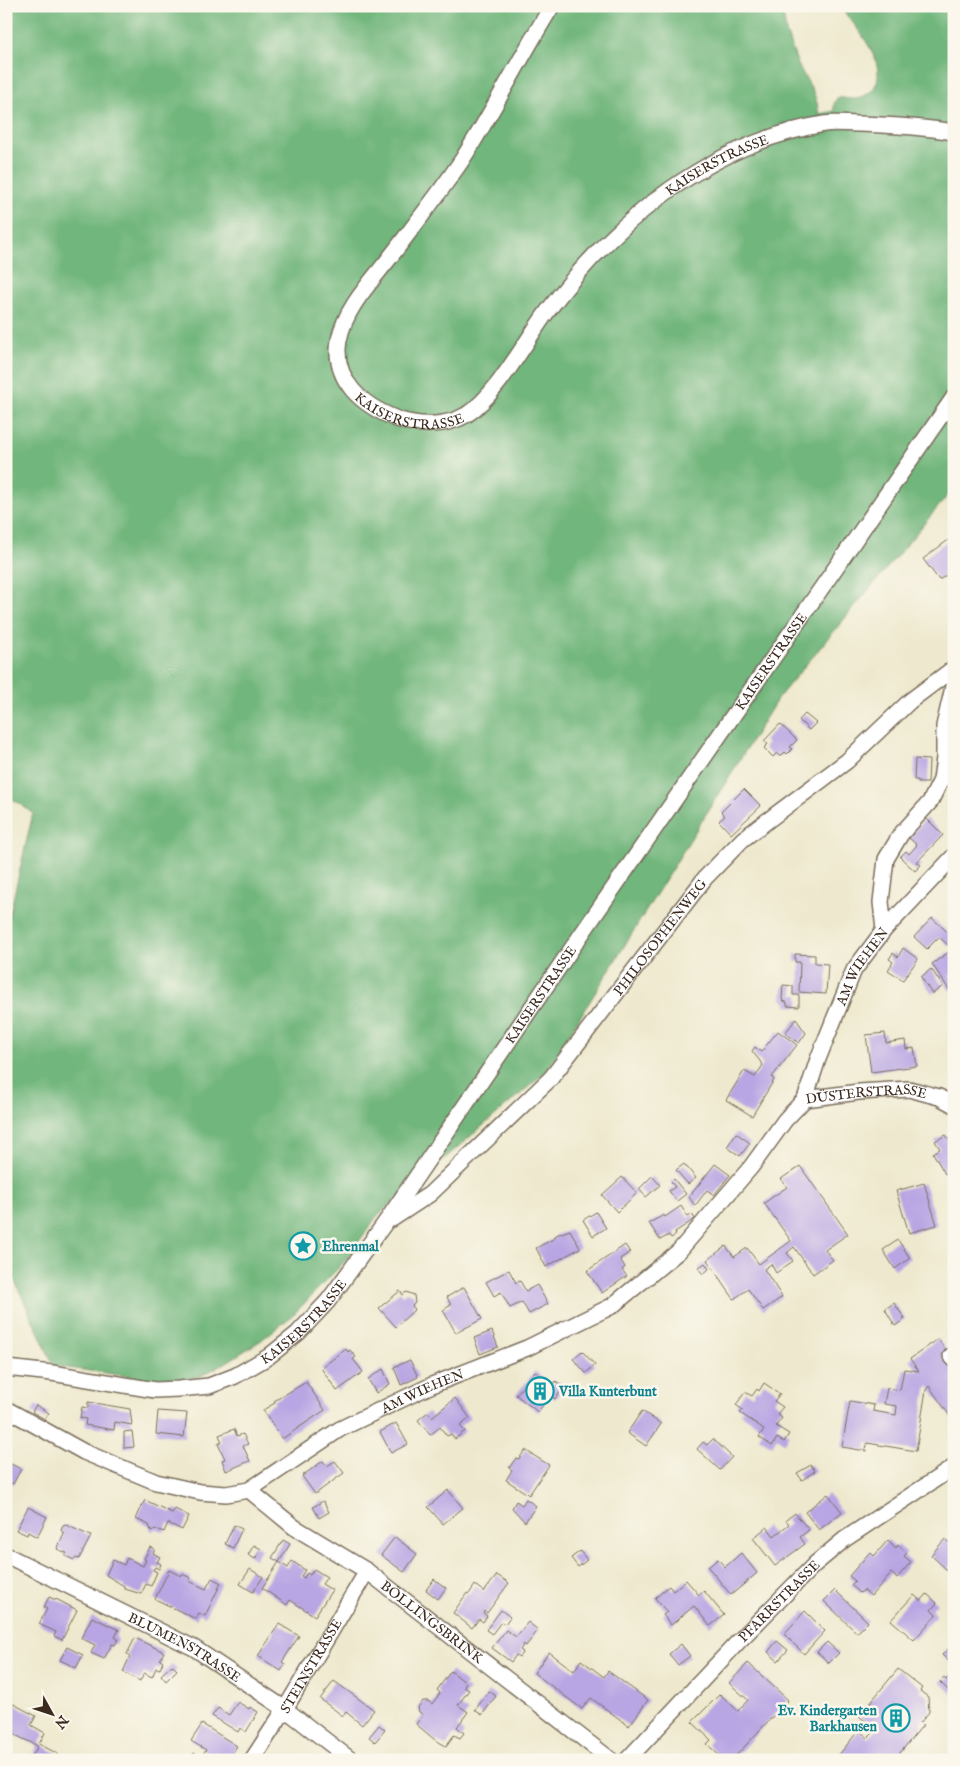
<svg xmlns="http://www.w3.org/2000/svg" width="960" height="1766" font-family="'IM FELL English',serif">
  <rect width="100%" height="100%" fill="#fbf7ec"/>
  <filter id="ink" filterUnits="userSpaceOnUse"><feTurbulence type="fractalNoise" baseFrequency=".02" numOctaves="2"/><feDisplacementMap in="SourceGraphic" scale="10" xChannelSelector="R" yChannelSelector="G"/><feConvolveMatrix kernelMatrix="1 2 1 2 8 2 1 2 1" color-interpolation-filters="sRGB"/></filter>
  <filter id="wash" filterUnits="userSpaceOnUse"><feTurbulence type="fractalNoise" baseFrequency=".0096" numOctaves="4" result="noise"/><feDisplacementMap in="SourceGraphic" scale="20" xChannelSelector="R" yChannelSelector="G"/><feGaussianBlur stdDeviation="1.12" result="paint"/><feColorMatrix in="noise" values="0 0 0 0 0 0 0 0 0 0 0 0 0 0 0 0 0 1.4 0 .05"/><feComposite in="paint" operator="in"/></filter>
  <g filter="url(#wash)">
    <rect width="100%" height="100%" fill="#eee9ce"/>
    <path fill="#71b67b" stroke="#56704c" d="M6,6h776l4,26 12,33 15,26 4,12 2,11 15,-3v-7l3,-6c8,-1 15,3 23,0 44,-18 -4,-72 -21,-92h115v482l-176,210 -232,374 -169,144 -32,45 -53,55 -32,25 -38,24 -22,11 -22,5 -22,-1 -102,-14 -41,-89 -7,1v-348l27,-117 -27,-18z"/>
    <g id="blocks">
      <path fill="#b8a5e3" d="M951,538l1,2 2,-1v35l-2,2 -4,-2 -9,6 -16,-21z
        M805,714l11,9 -7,7 -10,-10z
        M780,724l17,16 -7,7 2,2 -5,5 -2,-2 -5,5 -3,-4 -4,4 -9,-9 4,-4 -4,-3z
        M915,759l14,1 -1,23h-10v-3h-4z
        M744,789l17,17 -30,28 -12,-13 6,-5 -4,-4z
        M926,818l17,17 -26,27 4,3 -6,6 -15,-14 6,-6 3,3 8,-9 -8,-7z
        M932,918l22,20v3l-5,5 -10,-9 -12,12 -13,-12z
        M903,948l15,11 -15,21 -15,-10 5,-8 -4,-3 4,-6 5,4z
        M949,952l5,8v13l-4,2 4,6v7l-4,3 -18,-27z
        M795,954l20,1v8l13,1 -2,30 -27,-2 1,-30h-5z
        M931,969l12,17 -11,8 -11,-17z
        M783,985l10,1v9h6v12l-12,-1v-4h-2l-3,-3z
        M796,1019l10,14 -7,10 -14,-10z
        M778,1031l19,14 -25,32 2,3 -22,36 -26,-16 18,-29 11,6 8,-12 -11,-14 3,-4 6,5z
        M885,1033l1,10 19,-3 1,9 8,-1 3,18 -46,6 -5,-37z
        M736,1133l14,10 -10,13 -13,-9z
        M946,1135l8,12v45l-6,-11 4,-2 -4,-7 -3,2 -12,-21 7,-4 -5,-8z
        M684,1164l12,14 -8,6 -12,-14z
        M715,1164l15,11 -16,20 -7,-5 -12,16 -6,-9z
        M800,1166l48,68 -23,16 8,10 -20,14 -19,-27 -7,6 6,8 -17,12 -5,-9 -7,5 18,28 -19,13 -15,-21 -14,10 -27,-39 19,-14 8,11 13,-9 12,16 32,-23 -27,-38 23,-16 -6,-8z
        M652,1176l8,9 -14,12 -7,-8z
        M622,1177l15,16 -20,19 -15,-17z
        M674,1179l12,15 -9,7 -8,-10 6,-4 -4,-5z
        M924,1183l13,42 -28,8 -13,-42z
        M681,1206l7,11 4,-3 3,5 -20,13 1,3 -5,3 -2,-3 -9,5 -11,-17 15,-8 1,2z
        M596,1212l10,16 -13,8 -10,-16z
        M570,1230l10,18 -34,19 -10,-19 19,-10 1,-3z
        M898,1240l12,18 -15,11 -12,-19z
        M625,1245l5,7 -10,7 5,8 -3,3 5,6 -25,17 -15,-22z
        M705,1263l4,6 -6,5 -5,-6z
        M509,1270l7,13 4,-2 6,10 11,-6 11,19 -19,10 -7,-12 -12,6 -9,-16 -7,4 -8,-14z
        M464,1287l18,32 -26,14 -13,-23 8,-5 -4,-8z
        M400,1291l3,4 3,-3 8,3 1,8 -3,3 3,3 -19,18 -17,-19z
        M894,1303l11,16 -10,7 -10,-17z
        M492,1331l6,16 -18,7 -6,-16z
        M938,1339l16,22v61l-25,-36 -3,4 -10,61 -49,-8 -1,8 -24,-4 8,-46 24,4 -1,6 23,4 1,-9 -13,-2 3,-16 13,2 4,-21 15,2 -9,-12z
        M346,1349l2,3 2,-2 6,7 -3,2 10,13 -26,19 -16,-23z
        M582,1351l13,14 -9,8 -13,-14z
        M410,1360l8,17 -17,8 -7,-18z
        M383,1369l7,15 -14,9 -8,-14z
        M535,1371l18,14 3,-4 8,6 -9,12 -5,-4 -12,17 -22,-17z
        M306,1382l19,28 -43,29 -19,-29 12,-7 -1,-2z
        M764,1383l16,11 -6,7 9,6 -6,7 5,4 -6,8 13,8 -5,8 -7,-4 -5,8 -13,-9 5,-8 -24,-16 3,-3 -7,-5 9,-13 7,4 5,-7 2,2z
        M455,1398l15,20 -10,8 5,5 -10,8 -4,-5 -4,2 -7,-9 -10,8 -12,-15 10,-8 4,5z
        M88,1402l42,7 2,16 -17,-3 -1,8 -29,-5 1,-6 -6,-1 2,-11 6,1z
        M36,1405l13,8 -4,6 -13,-7z
        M158,1411l29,2 -3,24 -28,-3z
        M642,1411l19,13 -15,22 -19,-13z
        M396,1423l12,21 -17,9 -11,-21z
        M234,1429l3,7 6,-2 5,10 -5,2 7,15 -24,10 -4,-11 3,-1 -7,-15 4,-2 -3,-7z
        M132,1431l2,16 -10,1v-16z
        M713,1439l19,18 -12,13 -23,-21 6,-7 4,3z
        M525,1450l24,15 -20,30 -23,-15 6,-10 -3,-2 7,-10 3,1z
        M323,1461l4,5 8,-5 9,12 -29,21 -13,-18z
        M11,1464l10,5 -8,15 -7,-4v-7z
        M811,1465l4,6 -13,9 -5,-7z
        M448,1490l15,18 -20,16 -15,-17z
        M828,1494l14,18 -23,18 -14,-18z
        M526,1499l10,7 -11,16 -13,-14 4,-7 6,4z
        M145,1500l27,13 3,-4 14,7 -7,14 -14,-7 -4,9 -8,-3 -5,2 -2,-6 -13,-6z
        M323,1501l6,11 -10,6 -6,-11z
        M28,1507l19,10 -10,20 -9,-5 -1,3 -11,-5z
        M795,1513l14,17 -9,7 5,7 -30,22 -22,-28 14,-11 7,9 15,-12 -3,-4z
        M66,1525l25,11 -12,23 -3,-1 -2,2 -9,-4 2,-3 -10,-4 7,-15 -3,-4 2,-4z
        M234,1525l8,4 -9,19 -8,-4z
        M395,1537l22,17 -13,18 -23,-17z
        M945,1539l9,8v15l-7,8 -16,-15z
        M283,1540l7,4 -11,18 -7,-4z
        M888,1540l8,8 2,-3 9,8 -3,3 7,6 -14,16 -6,-5 -20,23 -7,-6 -4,3 -9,-8 4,-4 -6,-5 21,-24 4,4z
        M254,1545l7,4 -6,10 -7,-4z
        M150,1547l5,2 -2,4 7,4 -3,5 4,2 -2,5 -4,-2 -2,3 4,2 -6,14 -5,-2 -5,10 -16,-5 -1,-3 -18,-11 7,-15 11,5 3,-7 16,8 3,-6 -2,-1z
        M580,1551l7,9 -9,7 -7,-9z
        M741,1553l16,20 -26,22 -23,-28 10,-8 7,8z
        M292,1561l13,9 -4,6 3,2 3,-5 3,2 4,-6 13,8 -5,7 10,6 -17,26 -25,-16 -3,5 -25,-17 17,-26 9,6z
        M250,1569l13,8 -10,15 -13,-8z
        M169,1570l12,6 1,-2 9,4 -2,3 17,8 6,-11 9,5 -16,33 -6,-3 -3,6 -41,-20z
        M497,1575l12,8 -22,30 -3,-2 -1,2 4,3 -4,6 -4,-3 -7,9 -19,-15 14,-20 2,1 6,-9 9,7z
        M434,1579l12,9 -8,11 -12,-9z
        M686,1580l13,15 5,-4 20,24 -14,11 -16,-20 -23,19 -8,-10 4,-3 -12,-14 14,-12 4,5z
        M835,1590l33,32 -11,11 -33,-32z
        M927,1594l10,9 -6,7 5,5 -22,25 -23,-20 23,-25 7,6z
        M49,1597l7,3v-1l21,11 -15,30 -8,-4 2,-4 -17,-8 8,-15 -3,-2z
        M501,1610l9,7 -5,7 -4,-2 -9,12 -6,-4z
        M805,1611l20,20 -21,23 -20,-20z
        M92,1617l27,13 -4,7 3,2 -3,6 -3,-1 -8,15 -13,-6 4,-8 -14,-7z
        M528,1622l10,8 -12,16 -2,-2 -4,6 3,2 -4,5 -3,-2 -5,7 -19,-14 14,-18 10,7z
        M279,1624l20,12 -17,26 3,2 -4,7 -23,-15z
        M135,1638l29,14 -4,8 3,2 -3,7 -4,-1 -4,9 -8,-4 -4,8 -17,-9 7,-16 -3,-2z
        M777,1641l11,9 -10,11 -10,-9z
        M827,1642l12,11 -10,10 -12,-11z
        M954,1643v23l-12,-11z
        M681,1644l9,12 -12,9 -9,-11z
        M67,1647l16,8 -7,13 -16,-8z
        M549,1652l25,19 7,-11 23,17 4,-6 40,29 -19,26 -38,-28 -9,11 -48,-36z
        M748,1663l40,37 -56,60h-8l-17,-16 4,-4 -19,-18 28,-28 18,17 10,-11 -19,-17z
        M172,1665l5,5 -11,11 -5,-6z
        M898,1669l24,19 -2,3 8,6 1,15 -9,11 3,2 -29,35h-51l-5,-4 21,-26 9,8 8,-8 -17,-14z
        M451,1671l15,12 -2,4 5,3 -11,15 10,7 -11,15 7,6 -4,5 -6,-3 -8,11 -11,-6 -19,-16 7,-9 -4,-3 -1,-5 5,-6h5l4,3 8,-11 -3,-3z
        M952,1674h2v16l-3,3 -11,-11 4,-4 2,2z
        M334,1681l40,29 -12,15 -16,-13 -3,4 -23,-17z
        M489,1691l7,5 -14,19 -7,-5z
        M6,1700l30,16 -5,9 14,8 -6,11 19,10 -3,6h-25l8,-14 -25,-12 2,-4 -9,-5z
        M238,1702l11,7 1,-2 8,5 -12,20 -6,-4 -2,4 -26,-16 6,-8 11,7z
        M202,1724l35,22 -9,14h-17l-8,-6 3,-4 -15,-9z
        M379,1725l6,5 -10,12 -6,-5z
        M194,1753l10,7h-15z"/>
    </g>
  </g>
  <g filter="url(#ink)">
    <use href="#blocks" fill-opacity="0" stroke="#7a6d5c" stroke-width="1"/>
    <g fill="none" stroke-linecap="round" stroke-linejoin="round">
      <g stroke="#7a6d5c" stroke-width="18">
        <g id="minor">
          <path id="s1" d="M552,6c-31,50 -58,104 -90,154 -23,34 -49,67 -74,100 -19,24 -43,49 -49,80 -7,41 24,66 58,79 21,7 48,8 69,-4 32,-20 60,-76 84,-107 67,-89 161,-165 274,-184 11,-2 24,0 35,0 32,1 64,3 95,8"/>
          <path d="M884,930l-3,-28 5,-43 15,-25 29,-32 11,-22 3,-22v-32l10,-43"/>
          <path id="s2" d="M805,1099l13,-40 36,-89 30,-40 70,-74"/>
          <path id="s3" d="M392,1219l38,-25 121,-116 154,-200 38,-39 104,-78 63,-60 44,-33"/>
          <path d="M951,1356l3,3"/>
          <path id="s4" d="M6,1368l46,5 103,17 24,-1 30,-3 26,-10 33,-19 30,-24 30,-32 57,-78 198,-291 371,-535"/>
          <path id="s5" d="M6,1409l78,43 72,30 44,10 26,2 23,-4 91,-61 92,-44 95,-37 85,-42 67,-55 72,-84 34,-47 20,-21 54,-7 50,-3 30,8 15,8"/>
          <path id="s6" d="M249,1490l45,37 73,44 244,189"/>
          <path id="s7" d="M6,1555l188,93 91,61 66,51"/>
          <path id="s8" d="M252,1760l33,-51 82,-138"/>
          <path id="s9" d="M627,1760l111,-118 77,-78 30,-25 109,-72"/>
        </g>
      </g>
      <use href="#minor" stroke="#fff" stroke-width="15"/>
    </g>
  </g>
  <defs>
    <g id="sight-ring" transform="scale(1.4375)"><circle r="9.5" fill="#fbf7ec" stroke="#0f9aa8" stroke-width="1.5"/><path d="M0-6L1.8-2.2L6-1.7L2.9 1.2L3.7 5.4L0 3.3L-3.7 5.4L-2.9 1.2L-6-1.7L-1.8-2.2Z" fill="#0f9aa8"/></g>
    <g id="building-ring" transform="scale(1.4375)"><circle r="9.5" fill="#fbf7ec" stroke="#0f9aa8" stroke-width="1.5"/><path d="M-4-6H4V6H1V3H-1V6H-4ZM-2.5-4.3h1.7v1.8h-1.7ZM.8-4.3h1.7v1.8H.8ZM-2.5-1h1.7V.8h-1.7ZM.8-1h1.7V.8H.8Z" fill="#0f9aa8"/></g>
  </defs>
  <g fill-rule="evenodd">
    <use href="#sight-ring" x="303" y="1246"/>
    <use href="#building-ring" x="540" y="1391"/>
    <use href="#building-ring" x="896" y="1718"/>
  </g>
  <g text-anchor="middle" stroke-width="5" stroke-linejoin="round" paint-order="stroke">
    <g font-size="14" fill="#3b2a1e" stroke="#fbf7ec">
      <text dy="5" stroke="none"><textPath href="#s1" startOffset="935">KAISERSTRASSE</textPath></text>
      <text dy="5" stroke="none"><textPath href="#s1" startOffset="515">KAISERSTRASSE</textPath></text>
      <text dy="5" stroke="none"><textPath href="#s4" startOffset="1131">KAISERSTRASSE</textPath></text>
      <text dy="5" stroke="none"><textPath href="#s3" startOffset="391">PHILOSOPHENWEG</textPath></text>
      <text dy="5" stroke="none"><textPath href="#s2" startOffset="145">AM WIEHEN</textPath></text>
      <text dy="5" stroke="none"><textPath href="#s4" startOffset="726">KAISERSTRASSE</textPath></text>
      <text dy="5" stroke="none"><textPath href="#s5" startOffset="1016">DÜSTERSTRASSE</textPath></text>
      <text dy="5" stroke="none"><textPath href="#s4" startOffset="321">KAISERSTRASSE</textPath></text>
      <text dy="5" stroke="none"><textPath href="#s5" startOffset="462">AM WIEHEN</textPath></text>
      <text dy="5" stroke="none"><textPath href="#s9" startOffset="220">PFARRSTRASSE</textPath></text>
      <text dy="5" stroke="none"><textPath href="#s6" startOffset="226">BÖLLINGSBRINK</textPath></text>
      <text dy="5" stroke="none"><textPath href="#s7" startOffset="201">BLUMENSTRASSE</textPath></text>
      <text dy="5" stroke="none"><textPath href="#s8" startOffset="111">STEINSTRASSE</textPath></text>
    </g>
    <g font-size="14" font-weight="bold" fill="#0d838f" stroke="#fbf7ec" text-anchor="start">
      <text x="322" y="1251">Ehrenmal</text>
      <text x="559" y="1396">Villa Kunterbunt</text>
      <text x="877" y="1715" text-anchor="end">Ev. Kindergarten<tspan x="877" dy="16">Barkhausen</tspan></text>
    </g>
  </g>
  <rect width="960" height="1766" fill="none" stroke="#fbf7ec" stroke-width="25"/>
  <g transform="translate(52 1714) rotate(130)" stroke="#fbf7ec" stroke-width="4" paint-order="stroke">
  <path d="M0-4L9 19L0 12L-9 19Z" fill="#3b2a1e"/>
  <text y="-8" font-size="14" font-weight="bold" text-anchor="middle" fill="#3b2a1e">N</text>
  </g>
</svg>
